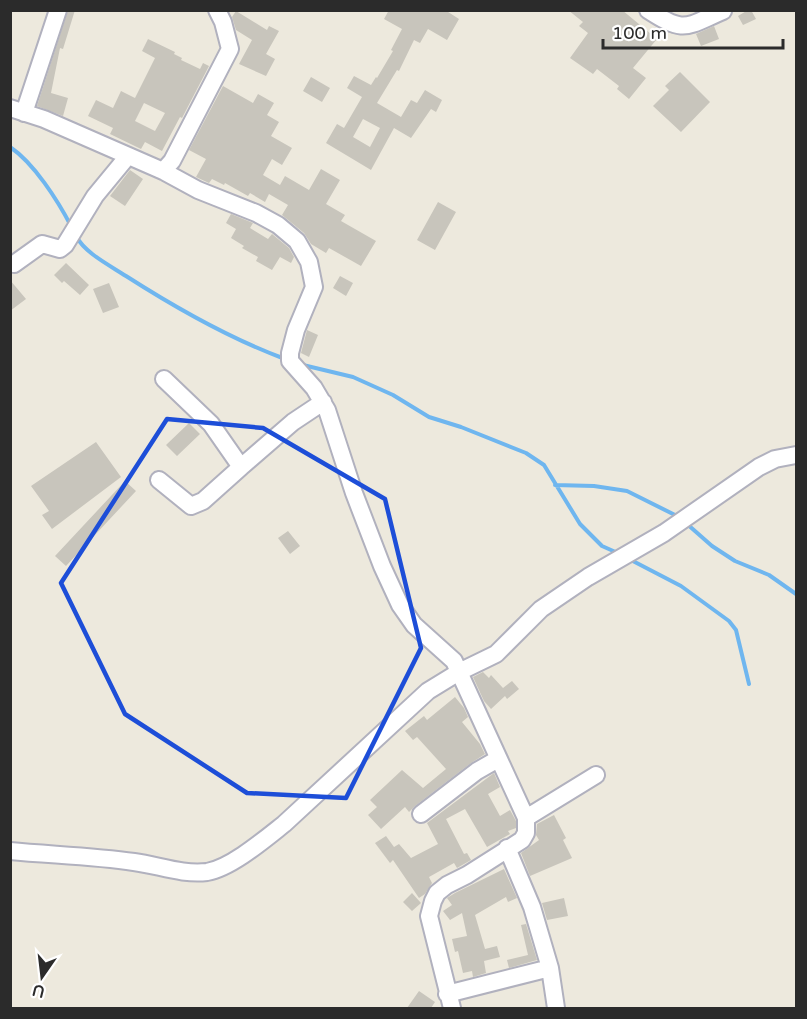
<svg xmlns="http://www.w3.org/2000/svg" width="807" height="1019" font-family="'Varela Round',sans-serif">
  <rect width="100%" height="100%" fill="#ede9dd"/>
  <g fill="none" stroke-linecap="round" stroke-linejoin="round">
    <path stroke="#6fb6ef" stroke-width="4" d="M10,147c24,16 48,54 61,79
      M76,236c9,17 33,29 50,40 50,32 102,62 159,83
      M303,365l50,12 40,18 36,22 32,10 65,26 18,12 36,59 22,22 18,8
      M555,485l39,1 33,5 52,26
      M687,524l25,22 23,15 34,14 27,19
      M629,559l52,27 48,35 7,9 13,54"/>
  </g>
  <path fill="#c8c5bc" fill-rule="evenodd" d="M68,10h7l-12,39 -3,-1 -9,45 17,5 -5,18 -26,-10z
    M389,10h56l14,9 -12,21 -19,-11 -8,14 -6,-3 -15,31 -2,-1 -20,33 24,14 10,-17 6,3 8,-13 17,10 -6,12 -5,-3 -20,29 -17,-10 -23,42 -45,-27 11,-19 7,4 18,-31 -15,-9 7,-12 17,9 5,-8 1,1 16,-27 -2,-1 11,-21 -18,-10zM363,119l17,9 -10,19 -17,-10z
    M568,10h54l35,29 -24,29 13,10 -17,21 -12,-10 2,-3 -22,-17 -4,5 -23,-16 18,-25 -9,-7 4,-4z
    M748,10h3l5,9 -13,6 -5,-9z
    M236,11l31,19 2,-4 10,5 -13,23 9,5 -9,17 -27,-12 13,-24 -16,-10 -4,-13z
    M714,26l5,13 -18,7 -5,-12z
    M148,39l27,13 -1,2 8,4 -1,2 19,9 3,-6 6,3 -27,52 -2,-1 -18,34 -17,-9 -4,7 -31,-15 3,-6 -25,-12 8,-16 17,8 8,-17 14,7 20,-40 -13,-7zM144,103l21,10 -10,18 -20,-10z
    M680,72l30,30 -29,30 -28,-26 16,-16 -4,-4z
    M311,77l19,11 -8,14 -19,-11z
    M223,86l30,17 5,-9 16,9 -7,12 12,7 -8,14 21,12 -10,17 -10,-6 -9,16 17,10 5,-9 24,14 12,-21 19,11 -14,24 19,11 -4,6 35,20 -15,25 -32,-18 -3,5 -15,-9 -7,-11 -22,-18 6,-10 -19,-11 -4,8 -15,-9 -2,3 -23,-13 -1,2 -12,-6 -3,4 -13,-6 10,-18 -17,-9z
    M130,170l13,9 -18,27 -15,-10z
    M438,202l18,10 -21,38 -18,-10z
    M231,214l22,9 -3,5 18,11 4,-5 17,14 5,9 -3,6 -11,-6 -8,13 -16,-9 2,-4 -16,-9 2,-2 -13,-8 5,-9 -10,-6z
    M66,263l23,22 -9,10 -16,-14 -2,2 -8,-8z
    M340,276l13,7 -7,13 -13,-8z
    M10,280l16,19 -16,12z
    M109,283l10,24 -16,6 -10,-24z
    M307,330l11,5 -9,22 -8,-4z
    M189,423l11,11 -23,22 -11,-11z
    M96,442l25,35 -69,52 -10,-14 7,-4 -18,-25z
    M125,481l11,10 -70,75 -11,-10z
    M288,531l12,15 -10,8 -12,-16z
    M483,672l6,6 2,-3 12,13 9,-7 7,8 -12,10 -2,-3 -14,13 -7,-8 -11,-24z
    M455,697l9,11 4,9 -6,5 18,22 5,10 -14,9 -56,43 -6,6 -4,-5 -24,22 -13,-14 9,-8 -7,-7 32,-30 21,18 23,-19 -29,-32 -4,3 -8,-9 19,-15 3,4z
    M494,773l6,14 -12,7 12,22 10,-6 6,11v7l-8,3 2,3 -23,13 -22,-38 -19,10 18,35 3,-1 4,7 -14,8 -3,-5 -25,14 3,6 -7,11 -6,4 -26,-38 -3,3 -15,-20 11,-7 8,11 5,-3 12,14 27,-14 -11,-21z
    M554,815l12,23 -3,2 9,18 -42,18 -9,-23 18,-13 -3,-5 1,-11z
    M504,869l13,29 -9,4 -2,-5 -31,18 10,34 12,-3 3,11 -16,4 2,12 -13,4 -1,-6 -9,2 -5,-22 -3,1 -3,-13 15,-3 -5,-23 -12,7 -7,-9 9,-6 -5,-7 8,-5z
    M412,893l9,10 -9,8 -9,-9z
    M564,898l4,18 -21,4 -5,-17z
    M526,924l11,36 -28,8 -2,-8 21,-5 -7,-30z
    M419,991l16,11 -4,6h-24z"/>
  <g fill="none" stroke-linecap="round" stroke-linejoin="round">
    <g stroke="#b1b1be" stroke-width="20">
      <path id="minor" d="M648,10c37,24 37,17 75,1
        M10,108l34,11 119,52 35,19 58,23 22,12 19,16 12,21 5,25 -18,43 -6,23v8l24,27 13,22 27,83 28,73 18,39 14,20 40,36 72,157v15l-4,7 -55,35 -20,10 -10,8 -4,8 -4,15 23,92
        M24,113l34,-103
        M163,171l9,-10 58,-112 -7,-27 -6,-12
        M14,264l28,-20 18,5 5,-4 30,-49 33,-40
        M164,379l47,45 30,43 52,-45 30,-20
        M159,480l32,26 12,-5 38,-34
        M421,814l56,-43 21,-12
        M526,818l70,-43
        M507,848l25,59 18,61 6,40
        M10,851c42,4 83,5 124,11 24,3 48,13 73,10 24,-4 58,-33 77,-48l144,-133 31,-19 37,-18 45,-45 47,-32 76,-44 95,-66 16,-8 21,-4
        M447,994l103,-26"/>
    </g>
    <use href="#minor" stroke="#fff" stroke-width="16"/>
  </g>
  <path fill="none" stroke="#1d4ed8" stroke-width="4.5" stroke-linejoin="round" d="M167,419l96,9 122,71 36,149 -75,150 -99,-5 -122,-79 -64,-131z"/>
  <rect width="807" height="1019" fill="none" stroke="#2b2b2b" stroke-width="24"/>
  <g transform="translate(42 977) rotate(194)" stroke="#ffffff" stroke-width="4.5" paint-order="stroke">
  <path d="M0-4.5L10 22L0 15L-10 22Z" fill="#2b2b2b"/>
  <text y="-9" font-size="16" font-weight="bold" text-anchor="middle" fill="#2b2b2b">U</text>
  </g>
  <path d="M603 39v9h180v-9" fill="none" stroke="#2b2b2b" stroke-width="3"/>
  <text x="612" y="39" font-size="18" fill="#2b2b2b" stroke="#ffffff" stroke-width="4.5" paint-order="stroke">100 m</text>
</svg>
